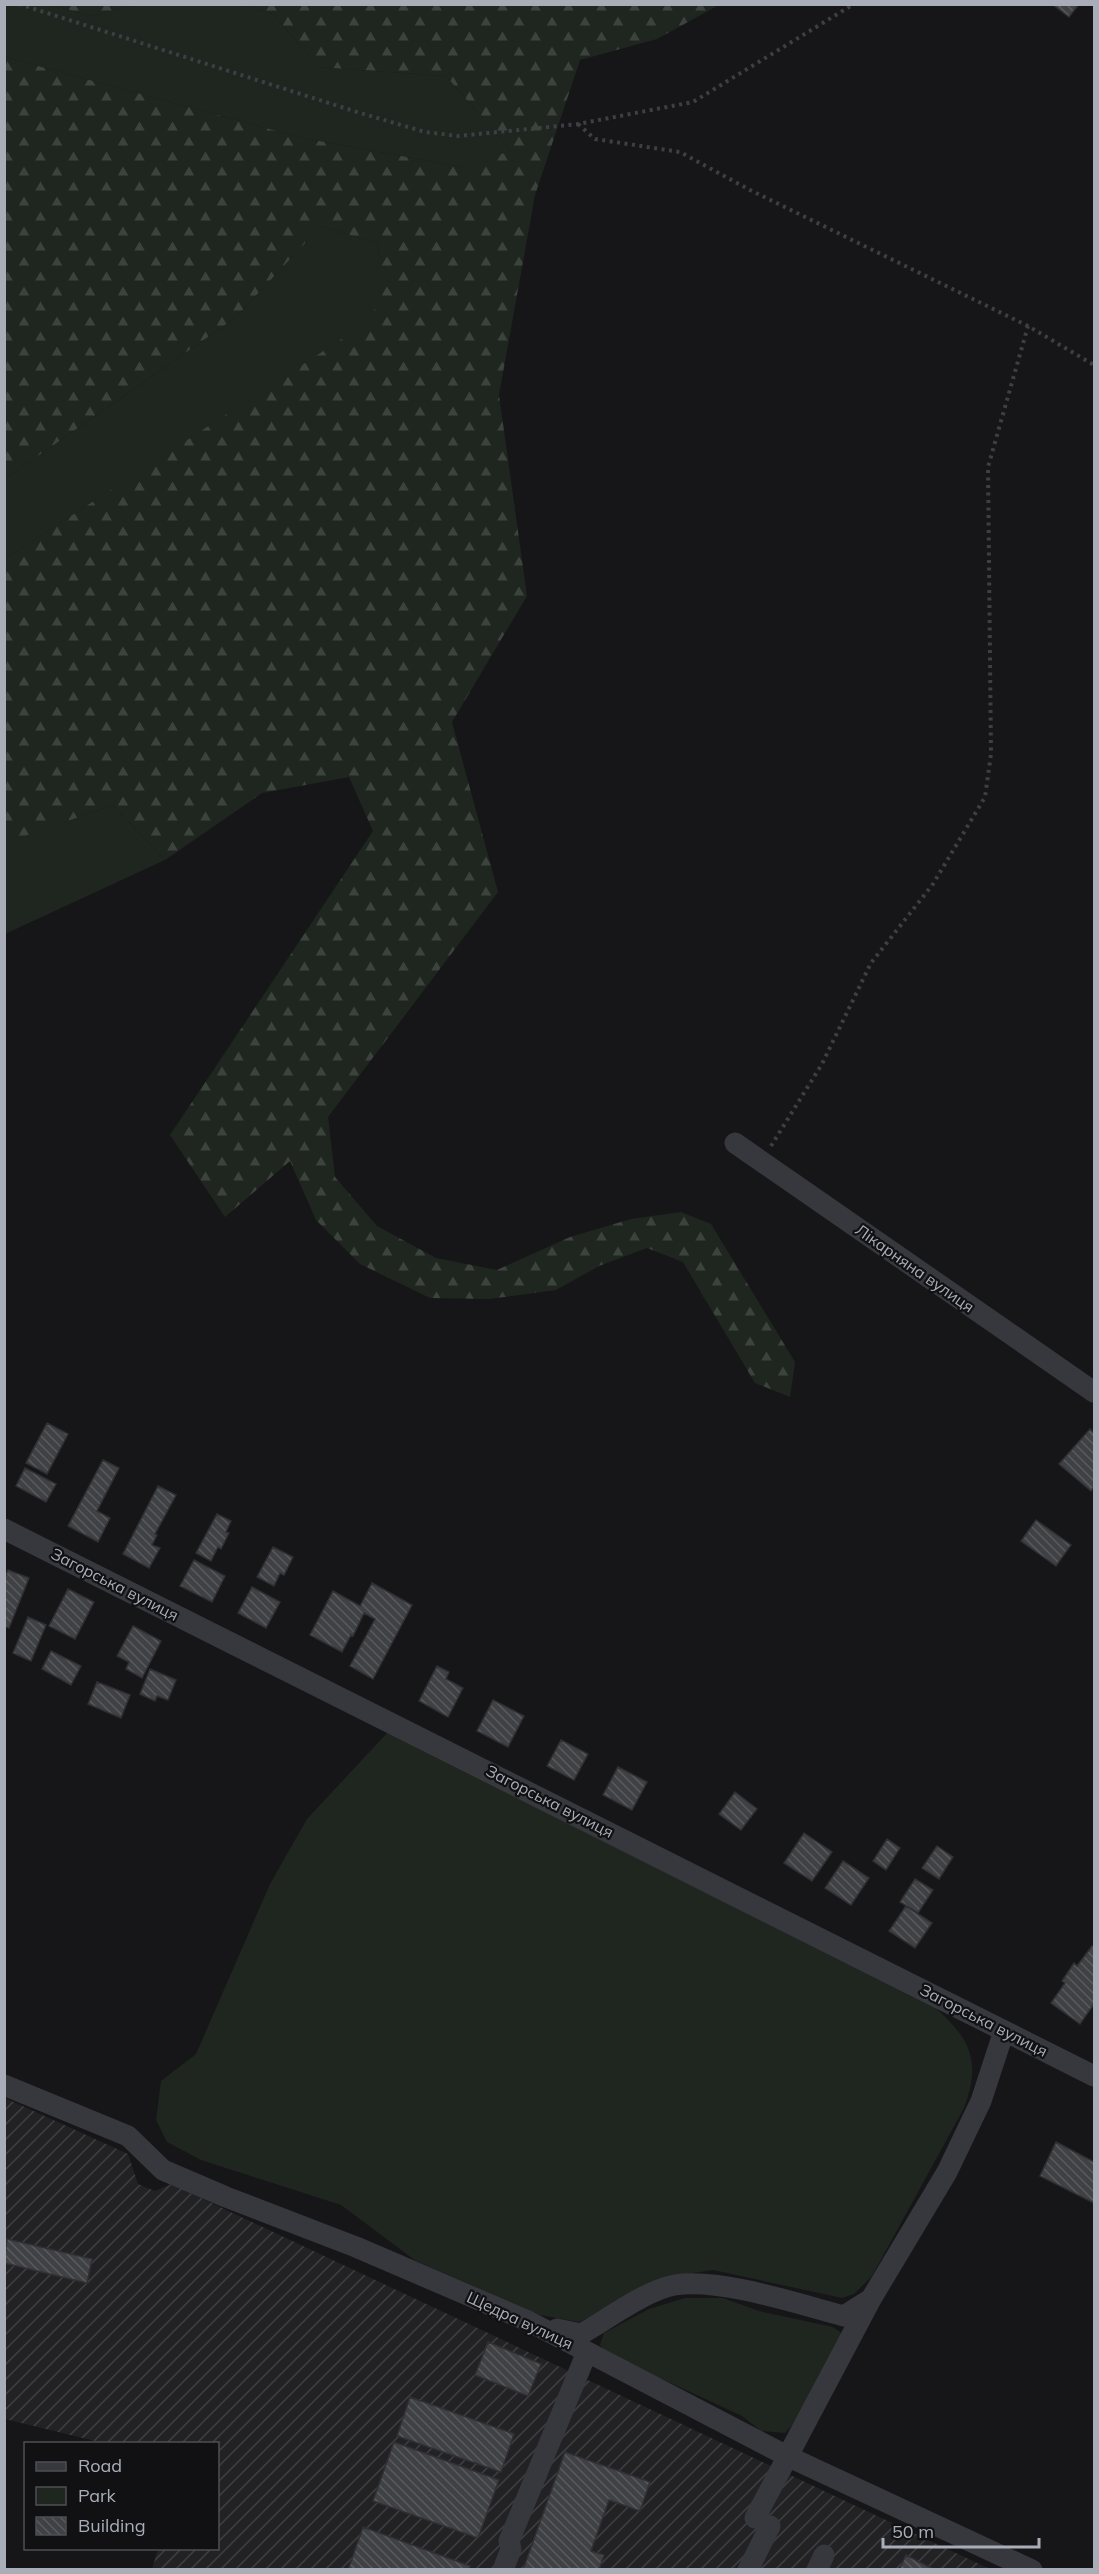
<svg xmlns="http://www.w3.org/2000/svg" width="1099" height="2574" font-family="Mulish,sans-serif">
  <defs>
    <pattern id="industrial-furrows" width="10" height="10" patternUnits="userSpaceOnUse" patternTransform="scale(1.5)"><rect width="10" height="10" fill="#222225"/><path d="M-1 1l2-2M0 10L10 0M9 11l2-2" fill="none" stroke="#3f3f43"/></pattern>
    <pattern id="forest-firs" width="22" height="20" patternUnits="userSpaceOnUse" patternTransform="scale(1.5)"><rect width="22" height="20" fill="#1e261f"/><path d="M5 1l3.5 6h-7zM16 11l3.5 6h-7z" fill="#3c433d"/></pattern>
    <pattern id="building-back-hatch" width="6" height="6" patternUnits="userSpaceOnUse" patternTransform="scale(1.5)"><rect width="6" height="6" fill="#404145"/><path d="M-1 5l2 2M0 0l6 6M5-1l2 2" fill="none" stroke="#595a5e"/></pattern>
  </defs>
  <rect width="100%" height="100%" fill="#161618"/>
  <path fill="url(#industrial-furrows)" d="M5,2098l123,56 10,30 17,7 16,-7 819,385h-838l6,-20 60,-1v-104l-115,-1 -98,-24z"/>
  <path fill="#1e261f" d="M4,5h48l39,11 43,-11h108l31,9 45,53 128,9 66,76 -50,15 -159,-29 -298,-81z
    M321,226l58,18 -4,74 -370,241v-80l230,-161z
    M113,805l52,55 -160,74 -1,-91z
    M388,1732l543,272c37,32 52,54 33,104l-92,168 -18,18 -12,4 -129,-28 -38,6 -96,46 -39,-7 -124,-54 -75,-56 -140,-45 -34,-18 -11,-22 5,-39 35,-27 74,-170 37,-65z
    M685,2298h38l36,13 74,16 10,7 -41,81 -17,18 -24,-2 -19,-15 -134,-62 -8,-9 4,-12 45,-24z"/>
  <path fill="url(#forest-firs)" d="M52,5h82l-43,11z
    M242,5h477l-62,34 -77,21 -45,135 -36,200 28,201 -75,126 46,170 -170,225 7,60 42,49 59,32 61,12 73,-33 61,-18 50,-7 30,12 84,138 -5,35 -35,-14 -72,-121 -36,-14 -48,18 -43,24 -67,9 -59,-1 -70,-34 -44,-44 -26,-59 -65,56 -55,-82 203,-304 -24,-54 -87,16 -97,67 -52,-55 -108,38v-284l369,-241 5,-74 -58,-18 -86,92 -230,161v-422l298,81 159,29 49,-16 -65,-75 -128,-9 -45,-53z"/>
  <path fill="url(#building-back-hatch)" stroke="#303034" stroke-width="1.5" d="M1052,4h27l-10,13z
    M47,1423l21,11 -21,40 -21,-11z
    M1090,1429l4,4v54l-3,4 -32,-27z
    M103,1460l16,8 -22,43 13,7 -12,24 -30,-16z
    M25,1468l31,16 -10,18 -30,-16z
    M158,1486l18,9 -21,39 2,1 -5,10 8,3 -11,20 -26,-14z
    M217,1514l14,7 -5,11 3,1 -8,16 -3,-2 -7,14 -15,-8z
    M1036,1520l35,25 -15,21 -35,-25z
    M273,1547l20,10 -9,18 -4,-2 -6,13 -17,-9z
    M194,1560l31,16 -13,26 -32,-16z
    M8,1570l21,8 -20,50 -5,-2v-47z
    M372,1583l40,22 -39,74 -23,-13 25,-47 -11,-6 -11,23 -2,-1 -9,17 -32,-17 23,-44 27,15z
    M252,1587l28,15 -14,26 -28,-15z
    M68,1589l26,13 -19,37 -26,-13z
    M28,1617l18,8 -15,36 -18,-8z
    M133,1626l28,15 -19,37 -16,-9 3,-7 -12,-6z
    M51,1651l30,15 -10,19 -29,-16z
    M437,1666l12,6 -3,7 17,9 -15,29 -29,-16z
    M150,1669l26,11 -8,20 -11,-4 -2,5 -15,-7z
    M97,1682l33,13 -9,23 -33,-14z
    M493,1700l31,16 -16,31 -31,-16z
    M561,1740l27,14 -14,26 -27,-14z
    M618,1767l29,15 -15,28 -29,-15z
    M735,1792l22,17 -16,21 -22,-16z
    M804,1833l28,19 -20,29 -28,-18z
    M887,1839l13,9 -14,22 -13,-9z
    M937,1846l16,11 -14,22 -17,-11z
    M843,1861l26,17 -18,27 -26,-17z
    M915,1879l18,11 -15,23 -18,-11z
    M906,1906l26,17 -17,25 -26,-17z
    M1092,1946l2,1v57l-14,20 -29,-21 14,-20 -3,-2 12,-18 3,3z
    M1056,2142l38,20v41l-54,-27z
    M7,2239l85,20 -5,24 -83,-20z
    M488,2342l53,22 -13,32 -53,-21z
    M410,2397l104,37 -13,38 -104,-36z
    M394,2442l105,38 -21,58 -105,-37z
    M565,2452l85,30 -10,29 -31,-11 -18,51 13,4 -5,15h-76z
    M363,2527l107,39 -1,4h-121z
    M906,2555l29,15h-36z"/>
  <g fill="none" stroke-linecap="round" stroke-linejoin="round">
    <path stroke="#3d3f44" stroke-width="4" stroke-dasharray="3 4.5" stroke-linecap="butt" d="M19,4l338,108 68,20 33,4 120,-12 115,-22 161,-98
      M578,124l17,15 85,13 70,38 278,136 66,39
      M771,1146l51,-82 49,-101 62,-79 52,-87 6,-43 -3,-287 40,-141"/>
    <path stroke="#37383d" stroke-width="21" d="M735,1143l359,249
      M4,1529l1090,547
      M4,2085l124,51 35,34 63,27 130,50 172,74 259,135 245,114
      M557,2329l24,5c27,-15 65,-44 94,-49 46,-7 123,19 169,31l27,-17
      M755,2518l116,-219 76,-127 34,-71 23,-70
      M503,2570l8,-21 -2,-8 78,-189
      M748,2570l22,-44
      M817,2570l7,-15"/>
  </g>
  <g text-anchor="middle" stroke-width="4.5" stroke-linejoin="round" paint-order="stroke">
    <g font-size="16" fill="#a8adb8" stroke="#111113">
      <text transform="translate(915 1268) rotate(35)" y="6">Лікарняна вулиця</text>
      <text transform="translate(115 1584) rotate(27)" y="6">Загорська вулиця</text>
      <text transform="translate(550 1801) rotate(27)" y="6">Загорська вулиця</text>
      <text transform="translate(984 2020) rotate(27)" y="6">Загорська вулиця</text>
      <text transform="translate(520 2320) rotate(25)" y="6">Щедра вулиця</text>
    </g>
  </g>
  <rect width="1099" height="2574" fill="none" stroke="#a8adb8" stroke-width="12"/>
  <rect x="24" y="2442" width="195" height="108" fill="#111113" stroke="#4d4f55" stroke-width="1.5"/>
  <rect x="36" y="2462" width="30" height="9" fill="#37383d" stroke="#4d4f55" stroke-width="1.5"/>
  <text x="78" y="2472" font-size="18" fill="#a8adb8">Road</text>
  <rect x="36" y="2487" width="30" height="18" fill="#1e261f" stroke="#4d4f55" stroke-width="1.5"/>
  <text x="78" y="2502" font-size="18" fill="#a8adb8">Park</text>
  <rect x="36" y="2517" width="30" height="18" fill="url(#building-back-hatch)" stroke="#4d4f55" stroke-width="1.5"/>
  <text x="78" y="2532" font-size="18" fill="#a8adb8">Building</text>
  <path d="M883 2538v9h156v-9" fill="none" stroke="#a8adb8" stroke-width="3"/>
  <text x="892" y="2538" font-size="18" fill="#a8adb8" stroke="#111113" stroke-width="4.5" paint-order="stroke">50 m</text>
</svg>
